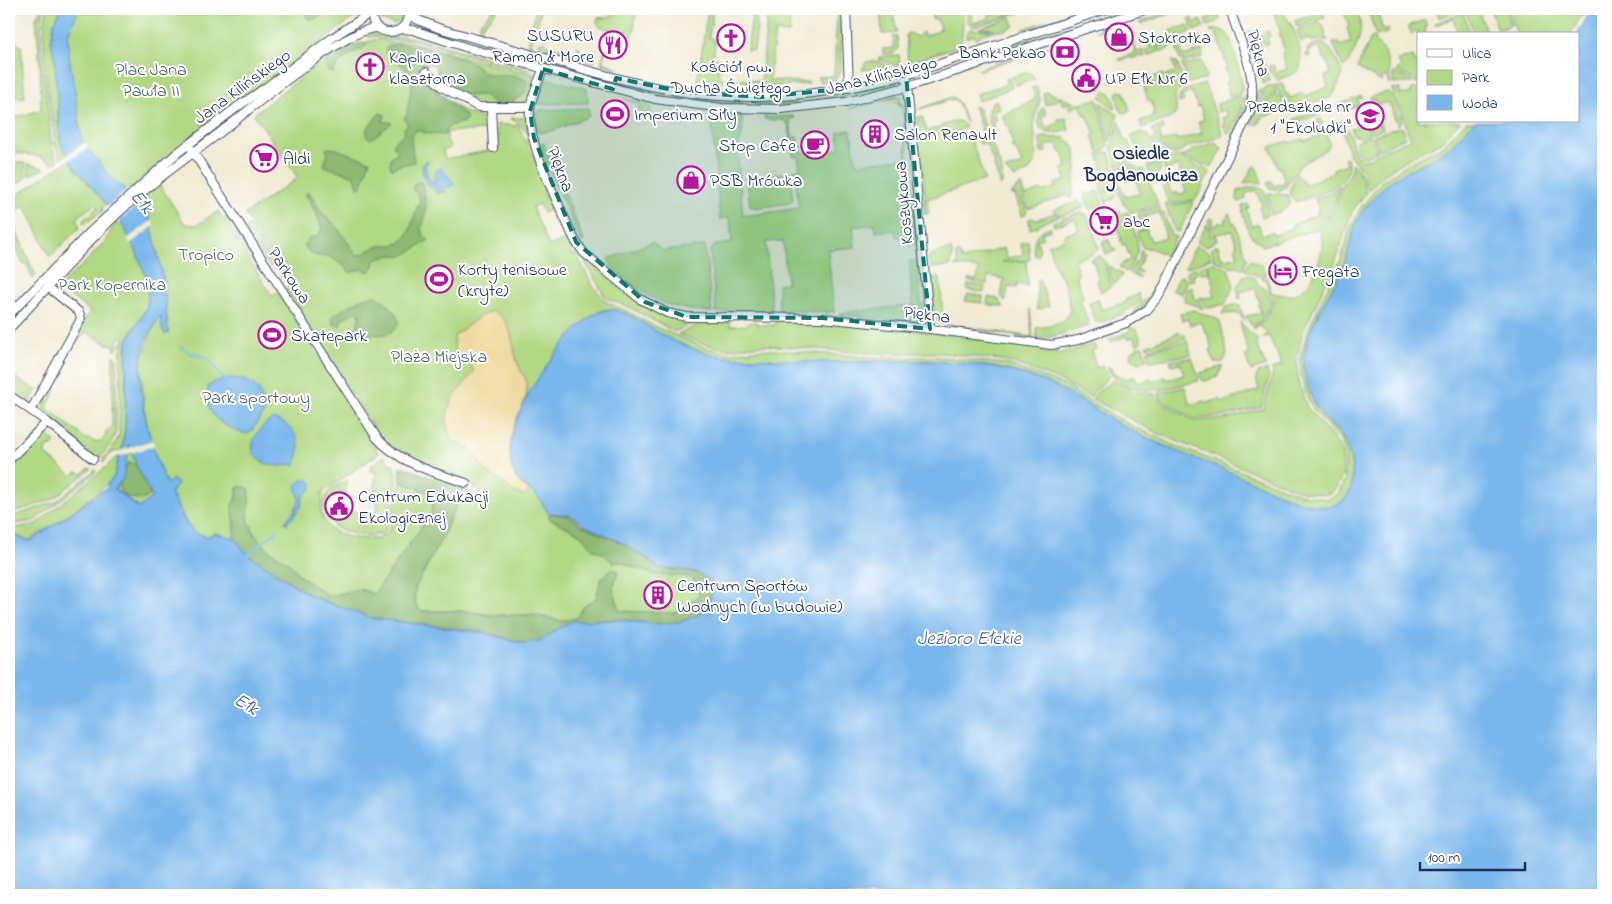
<svg xmlns="http://www.w3.org/2000/svg" width="1612" height="904" font-family="'Indie Flower',sans-serif">
  <rect width="100%" height="100%" fill="#fff"/>
  <filter id="ink" filterUnits="userSpaceOnUse"><feTurbulence type="fractalNoise" baseFrequency=".02" numOctaves="2"/><feDisplacementMap in="SourceGraphic" scale="10" xChannelSelector="R" yChannelSelector="G"/><feConvolveMatrix kernelMatrix="1 2 1 2 8 2 1 2 1" color-interpolation-filters="sRGB"/></filter>
  <filter id="wash" filterUnits="userSpaceOnUse"><feTurbulence type="fractalNoise" baseFrequency=".0096" numOctaves="4" result="noise"/><feDisplacementMap in="SourceGraphic" scale="20" xChannelSelector="R" yChannelSelector="G"/><feGaussianBlur stdDeviation="1.12" result="paint"/><feColorMatrix in="noise" values="0 0 0 0 0 0 0 0 0 0 0 0 0 0 0 0 0 1.4 0 .05"/><feComposite in="paint" operator="in"/></filter>
  <g filter="url(#wash)">
    <rect width="100%" height="100%" fill="#f0ead2"/>
    <path fill="#b0d883" stroke="#668470" d="M41,9h3c-7,33 0,66 4,99 2,18 1,37 10,53l-6,3c-10,-10 -29,-10 -43,-11v-34l32,-9 -1,-43 -4,-49z
      M47,9h14l-7,14 -3,18 4,21 4,71 3,14 5,7 -6,5 -6,-14c-4,-45 -17,-92 -8,-136z
      M79,9h284l-3,4 -99,73 -20,13 -65,50 -45,40 -1,-2 -4,3 -18,-15 -11,-16 -10,-10 2,-2 -3,-5 -3,1c-5,-11 -4,-26 -6,-39 -3,-21 -10,-44 -9,-66 1,-10 7,-20 11,-29z
      M379,9h19l4,11 -8,4 -16,-5 -1,-5z
      M493,9h5l-16,17 -1,4 -3,-1 3,-8z
      M536,9h5l-9,36 -4,-1z
      M621,9h15l-2,22 -5,12 -4,-1 2,-10 -13,-3 -11,30 1,3 16,7 -19,-5 9,-34 -11,-4 -2,-4 1,-5c8,3 19,-3 23,-8z
      M708,9h5l-4,29 7,1 -3,18 7,2 -2,18 5,1 -1,8 -25,-2z
      M738,9h18l1,17 -3,25 -7,-1 6,-39z
      M773,9h18l-2,24 -14,-1 -6,48 39,2 1,2 -50,3v-3l-11,-3 -1,5 -19,1 1,-5 4,-3 28,2 6,-63 6,-1z
      M829,9h12v64l-6,7 -15,2 -3,-5 17,-1 3,-66z
      M882,9h10l5,24 -15,1 -1,-17 2,-1z
      M952,9h12l-3,36 -53,18 -2,-29 4,-1 7,4 6,-5 1,4 15,-5 1,-3 -3,-9h-5v-9l19,3z
      M993,9h37l-57,18 -6,-6v-7l3,-2 4,11 15,-5v-3l5,-3z
      M1119,9h16l-48,15 -1,-4z
      M1161,9h6l-72,23 3,-3z
      M1178,9h7l-45,15 -1,-2z
      M1343,9h14c8,25 1,34 -10,56l-4,2 -10,-24 5,-2 2,5 11,-4 -4,-14 2,-1z
      M1443,9h18l-1,2 -21,7 -2,-7z
      M1472,9h6l9,25h-13l-8,-23z
      M1490,9h15l6,16 -13,5z
      M1507,9h78l-14,25h-54z
      M1322,10l3,8 -27,9 -2,-1 -1,-5 20,-7v-2z
      M1377,10l6,21 5,-2 -1,4 -11,3 -7,-23z
      M1079,11v2l-54,18 -2,-2z
      M1280,11c13,7 27,49 18,61l-20,8 -7,-7 -3,-6 5,-2 3,8 11,-4 -5,-16 3,-2 -6,-17 2,-1 -7,-20z
      M1209,12l11,4c0,7 -7,8 -13,10l-2,-7 5,-1z
      M1461,14h3l6,20h-12l-5,-15 -18,6v-2z
      M1011,17l3,9 -9,4 -10,1 -1,-2 -15,-1z
      M1193,18l1,5 7,-3 3,7 -11,4 -4,-12z
      M1425,20l2,7 -2,1 1,6h-8l-1,-2 -5,2 -4,-8z
      M410,22l37,13 154,44 1,2 -156,-43z
      M1318,23l5,2 3,9 -2,1 4,5 -18,1 -1,-2 -8,3 -4,-12z
      M1074,24l1,4 -150,50 -1,-2 48,-16 30,-13z
      M1188,25l3,7 -17,6 -3,-1 -1,-6z
      M971,29l22,1v1l-11,3 -6,5 -2,-4 -8,3v-6z
      M1210,30c6,-1 14,-1 18,5 6,10 14,43 14,55l-2,4 -10,3 -5,-15 4,-2 -4,-12 2,-2 -12,-35 -4,1z
      M1255,30l6,17 -7,2 -6,-17z
      M1268,31l2,5 -3,2 2,6 -5,1 -4,-10z
      M374,33l19,5 11,-2 11,2 116,32 4,8 -7,-5 -112,-33c-11,-2 -16,1 -24,0 -9,-2 -14,-4 -24,-3l-2,-3z
      M893,36l4,1 1,11 -4,5 -11,1v-5l11,-1z
      M1155,36l3,16 -10,4 -2,-6 4,-2 -2,-5 3,-1 -1,-4z
      M1165,36l5,2 2,7 -1,3 -11,4 -3,-13z
      M1374,37c2,8 6,8 9,13 5,10 7,22 7,33h-2v-6h-6v5l-25,-14 14,-30z
      M15,38l2,6 4,2 4,51 -7,1 -4,-2 -2,-18h-3v-39z
      M1183,38l2,5 -6,3 4,10 19,-6 1,7 -18,5 -5,-2 -4,-14 3,-6z
      M379,39l14,4 19,-1 115,33 5,3c1,8 -4,20 -11,25v2l-39,1 -26,-13 -21,-15 1,-8 -2,-5c-7,-1 -11,1 -14,7 19,19 39,45 69,47v11l-42,2v9l3,5 -1,3 -6,1 2,9 43,-8v-3h10l-1,-24 21,2 17,33 20,49 -12,5 -4,-9 -7,3 17,39 16,-6 4,2 4,13 3,-1 17,32 13,16 19,8 31,17 50,21 22,5 35,-4 105,8h74l63,7 30,10 32,13 59,36 50,23 123,48 28,5 11,-5 7,-15v-27l-5,-12 -25,-28 -8,-15 -6,-21 -1,-16 1,-8 8,-25 32,-68 9,-31 11,-21 21,-26 25,-17 36,-18 23,-25h8c-8,9 -17,20 -26,27 -20,16 -45,21 -64,39 -11,10 -22,23 -28,36 -6,14 -7,30 -13,44 -12,27 -38,60 -39,90 -1,7 13,49 17,57 5,8 15,15 20,23 10,12 18,52 4,63 -9,6 -19,8 -29,6 -18,-3 -46,-17 -64,-24 -42,-18 -84,-33 -125,-54 -20,-10 -38,-24 -58,-35 -72,-40 -158,-32 -237,-31 -25,0 -50,-2 -75,-4 -10,-1 -21,0 -31,-1 -20,-3 -45,-12 -64,-22 -14,-8 -38,-27 -54,-26 -27,2 -72,70 -84,93 -9,16 -17,38 -15,58 2,18 14,24 26,34 7,6 12,17 15,25l25,12 10,8 8,10 11,5 9,9 7,-1 35,13 32,1 12,8v12l-24,17 -55,-2 -7,-23 5,-16 -17,7 -5,19 -12,8 -8,12 -14,3 -28,-6h-44l-23,-4h-46c-7,-8 -7,-12 -6,-23l29,-54 7,-18 14,-29 12,11 4,-4 -14,-13 -47,-17 -19,-9 -13,-11 -12,-12 -91,-143 3,-2 11,17 3,-1 -57,-89 53,-36 -44,-64c41,-31 74,-65 125,-75z
      M545,41v3l26,8 -1,3 -31,-9v-3z
      M1132,42h1l4,10 6,-2 2,7 -6,-1 -7,3 -1,-2 -11,4 -1,-2 16,-6z
      M1319,43c14,2 18,20 24,31l-11,23 -34,12 -18,-13 -4,-11 6,-3 4,12h2l2,4 13,-5v2h4l21,-8 -3,-11 6,-2 -5,-15 -2,1 -5,-13 -11,4 2,5 -4,1 2,-9z
      M578,46l3,5 13,4 1,6 -2,1 -18,-5z
      M1049,46l-3,3 -68,21 7,-3z
      M1260,51l10,30 -7,3 -1,-11 -7,-21z
      M899,55l1,10 -4,1 -17,-7v-2z
      M1413,56l2,6 3,-1v22h-2v-3l-20,-9 5,-5 -4,-5z
      M878,61l10,5 1,2 -27,2 4,-8z
      M1172,61l5,1 8,24c-16,7 -7,15 -9,28l-5,4 -29,10 -2,-7 13,-4 -1,-3h2l-3,-14 -3,1 -6,-21 20,-6 3,2 11,-4z
      M1198,61h3l5,16 -1,2 -17,4 -6,-18 1,-2 3,2z
      M1027,72l4,1 4,6 -20,7 -3,-9z
      M1393,72l21,10v1h-21z
      M1009,78l3,10 -34,13 -2,-7 31,-10 -1,-5z
      M550,79l37,10 1,14 -48,1c0,-9 0,-21 10,-25z
      M893,82l4,1 2,2 -58,14 -34,4z
      M1205,84l18,52 -39,12c-11,15 -23,-1 -31,-10l2,-1 -3,-8 11,-3 1,4 -5,2 3,10 14,-5 2,3 24,-7 -4,-11 6,-3 -4,-13 -3,1 -5,-15 -10,4 2,5 -5,2c-2,-15 15,-16 26,-19z
      M1274,85l2,7 -13,13v-16z
      M1037,86l3,14 -6,20 2,40 -7,11 -14,7 -10,-8 17,-6 -7,-16 -3,1 -1,-3 2,-1 -3,-10 1,-1 -9,-18 9,-5 11,-4v-2l13,-5 -2,-6 2,-1 -4,-5z
      M1392,88l8,1v5h10l1,-5h7v32h42l-19,21 -39,20 -22,16 -11,12 -4,-6 -2,-12 -14,-18 -9,-32 3,-1 3,9h2l8,25 7,5 6,-1 8,-6 33,-14 -13,-44 -4,-2z
      M640,89l43,7 59,5v4l-73,-7 -30,-6z
      M1261,90l-1,15 -7,20 -2,-5 4,-16 1,-12z
      M1106,91l5,3 5,14 -2,1 -14,-12z
      M1118,91l6,1 6,18 -4,3 -5,-1 -5,-17z
      M1047,92l16,6 -18,7 -2,-12z
      M1387,92l8,5 7,24 -5,4 -8,-23 -13,3 -1,-5 -4,1 -1,-4z
      M1249,93l-3,21 -11,22 -4,-2 12,-26 2,-13z
      M1276,94l15,14 -30,10v4l-5,3 6,-17z
      M896,95l6,3h-6l-47,11 10,-5z
      M1240,96l2,2 -2,13 -12,23 -5,-9 1,-1 -2,-6 5,-2 -2,-6 -7,2 -1,-8z
      M1362,96l1,2 -6,2 2,5 -20,7 -2,-7z
      M952,97c9,4 11,17 14,26l-8,-20 -4,-4 -35,10z
      M625,99l24,6 3,9 -12,1 -2,-11z
      M798,99l-3,6 -40,1v-5z
      M1066,99l12,5 19,-5 11,46 -3,5 -6,3 -7,-17 3,-2 -8,-19h-2l-5,-10 -10,4 -2,-6 -5,2 -2,-4z
      M996,100l3,8 -6,3 3,9 -4,2 2,6 -2,1c-4,-10 -7,-18 0,-27z
      M896,101l4,1 3,4 2,17 11,121 -9,1 -1,-9 -10,1 -1,-7 -19,2 -1,-8 -22,3 2,20 -27,3 6,62 -55,-1 -1,-27 9,-1 -4,-42 -17,1 6,69 -56,1 -6,-60 5,-7 17,-2 -2,-25 -10,1 -9,-105 31,2v20l-5,13 6,67 56,-8 -5,-38 6,-1 -2,-13h-5l-4,-31 -6,-5h-17l-3,-3 30,-1 2,2 -5,1 2,18h5l1,10h3v6l39,-4 -2,-17 13,-2 5,34 51,-6 -4,-49z
      M1100,102l18,13 -8,26h-1z
      M974,106l4,2 10,25 -5,1z
      M589,108v8l-34,14 -16,3 -3,-5 -2,-14 2,-2h4v-2z
      M1044,108l2,7 -4,2 3,9h3l1,1 10,-4 -1,-4 8,-1 3,12c-20,7 -37,3 -28,-21z
      M1318,110l2,4 -25,9 -1,-4z
      M922,116l5,15 9,-3 1,1 4,-1v-2c11,-3 17,-10 25,1l-7,3 2,5 5,-1 4,2 15,44 -58,19 1,15h-4l-1,-13 2,-1 -7,-83z
      M510,118h16l3,18 -10,-12z
      M1321,119l9,25 -2,4 -28,17 -14,22 -6,3 -11,-2 -2,-5 5,-2 2,5 11,-4 -5,-15 -2,1 -8,-21 19,-6 1,2 13,-4 1,2 15,-5 -2,-5 3,-1 -4,-10z
      M1375,120l1,5 5,-1 2,5 -12,4 -2,-9z
      M1119,121l6,19 4,2 3,10 5,3 1,4 -21,7 -6,-19z
      M1367,125l2,9 -10,3 -6,-2 -2,-7z
      M1400,127l4,2 1,8 -26,13 -5,-15z
      M1142,132l6,4 18,20 -15,5c-12,-5 -15,-13 -20,-25z
      M988,134l10,25 -5,2 -7,-18 -6,1 -1,-4 5,-2v-2z
      M1372,135l5,15 -11,7c-8,-1 -10,-7 -10,-15l2,-2z
      M1043,137l22,1c17,11 11,30 9,46 -1,6 0,10 -4,15l-2,-4 -40,14 -9,-23 2,-1 4,11 16,-6 1,2 14,-5 -1,-3 11,-4 -4,-11 5,-2 -4,-15 -2,1 -4,-8 -2,-2 -10,4 1,5 -5,1 -1,-15z
      M1216,142l1,3 5,3 -11,20 -30,-12 11,-4v-2z
      M544,143l40,98 -2,1 -4,-6 -34,-79 -4,-13z
      M1107,152h2l5,15 -5,9 2,8 -9,10 -2,-10 2,-1 -3,-8 5,-2 -6,-18z
      M1178,156l32,16 -14,27 -22,5 -7,-4 -5,-14 5,-3 5,11 5,-2 1,3 8,-3 -3,-9 1,-1 -6,-17 -13,6 -3,-9z
      M1347,158c10,27 -33,38 -51,44l-2,-3h-2l-3,-8 8,-17 8,11 28,-13v-3l13,-5 -2,-5z
      M70,160l5,8 31,36 -4,4 1,3 -19,13 -1,-4 15,-13 -3,-3 -16,12 -2,5 3,6 -30,30 -25,-51 -15,7 4,8 -5,-2v-19z
      M999,161c3,8 4,15 3,23l-3,2 1,-3 -7,-20z
      M9,162l16,1 1,15 -14,9 -3,5z
      M1159,163l2,6 -4,6 -3,1 -1,-3 -3,1 -3,-8z
      M1352,163l8,10 6,20 -13,17 -3,7 -15,46 -32,69 -7,28 3,25 8,22 29,35 6,10 1,24 -10,16 -9,3 -24,-4 -141,-57 -67,-35 6,-8 15,-11 22,12 20,2 4,7 35,20 31,-2 38,-10 10,-35 -1,-5 10,-4 -13,-29 -6,2 4,-5 -8,-8 -5,4 -2,-2 10,-4 11,-19 -7,-24 -5,-3 5,-2 5,17c6,2 14,4 20,3 20,-3 31,-35 31,-52 0,-4 -1,-8 -2,-12l17,-28 6,-21 6,-6 2,-4z
      M28,164l15,4 1,1 -8,3 -7,4z
      M1131,164l8,5h5l14,35 -26,9 -9,-10 -7,-16 1,-2 3,-1 4,12 16,-2 -7,-25 -15,3 2,7 -5,2 -2,-5 4,-7z
      M1256,166l6,17 -9,-1 -9,2 9,-17z
      M790,173l3,26 -3,4 -34,5 -6,-2 -3,-25 2,-4z
      M159,182l1,5h1l24,37 12,1 21,-14 54,85 6,-4 100,155 -4,2 5,4 -57,40c2,7 -3,15 0,22 7,24 37,24 56,24l11,-8 5,-25 7,-24 33,12 -3,20 -57,80 -15,-5 -30,7 -28,-19 -12,-14 -19,-12 -15,-16 -7,-16 1,-27 -12,-4v9l-5,8 3,19 -1,14 -20,-5 -7,4 -12,-4 -8,-9 -16,-32 7,-7 -5,-6 -6,5c-19,-39 -27,-86 -25,-129l1,1 12,-32 5,-7c3,5 1,12 5,18l3,-2 -4,-51 -15,-67 1,-2 -12,-9 3,-3 -1,-2z
      M1340,185l-5,17 -16,26 -56,18 -13,-11 -8,-23 1,-1 -1,-5 6,-2 1,4 -3,1 6,17 6,-2 4,11 10,-3 2,3 19,-7 -1,-3 26,-11 -1,-3 2,-1 -4,-11 14,-6z
      M1112,186l4,9 -2,4 -8,3 -3,-7z
      M1017,187l10,25 -2,3 -3,1 -7,-21h-4z
      M1250,187h7l7,3 2,5 2,20 -6,2 -3,-10 3,-2 -6,-15 -11,4 1,5 -8,3 -1,-4 1,-7z
      M1098,191l5,13 -14,5 -5,-14 4,-2 1,2z
      M1268,193l20,2 2,8c-4,7 -11,10 -19,12z
      M1078,201l5,3v4l-22,8 -8,-6z
      M1194,201l-15,31 -4,-1 -10,-27 3,-1 6,3z
      M1159,206l2,6 -17,5 2,6 -4,2 -4,-10 1,-2z
      M1120,211l1,3 7,-2c8,30 18,33 -2,60l-6,-4v-3l11,-6 -6,-15 -3,1 -4,-17 -4,1 -4,-14z
      M1081,212l6,3 12,33 -5,5 -20,7 5,14 -3,2 8,23h-4l9,27 -46,13h-6l-1,-11 14,-2 16,-7 4,-9 -2,-10 1,-1 -8,-25h-3l-10,-29 17,-6 -1,-4 15,-5 -4,-11 -21,7 -1,-4z
      M1055,213l4,3 -20,8v2l-9,3 -1,-10 3,-1 4,2z
      M1164,213l7,22 5,2 -9,19 -14,-7 -11,-2 -5,-15 9,-3 5,12 15,-3 -6,-24z
      M1229,213l4,11 2,-1 12,36 -4,10 -7,-3 -4,1 -18,-7 -3,-11 7,-4 4,14 16,-2 -3,-10 2,-1 -5,-15 -16,3 1,6 -2,1 -7,-21 2,-2 4,2 -2,4 5,2 2,-4 5,2z
      M227,216l3,1 34,53 -4,2 -35,-54z
      M116,222l2,4 4,-2 7,13 -1,2 2,4h2c10,20 24,49 11,71 -5,10 -15,19 -17,31l-1,83 -3,22 -11,3 -7,9 -2,-1 13,-17 4,-9 2,-87 3,-10 -4,-2 -3,13 -2,2 -1,-6 -7,-1 -21,-12 -4,5 -3,-2 -1,-4 12,-20 -32,-24 27,-24 20,-22z
      M9,223l4,1 23,52 -3,3 -7,-16 -3,1 -14,-32z
      M1207,224l6,19 -7,3 -9,-4z
      M249,225l25,39 -4,3 -25,-38z
      M1050,227l1,3 -9,3 1,5 -6,2 3,11 -2,1 1,3 -4,1c-3,-15 -1,-24 15,-29z
      M1109,240l3,8h3l1,3 -10,3 -4,-12z
      M1028,241l2,19 -28,2 24,-1 2,25 -11,-2 -1,4 -8,-1 -3,14 -4,-5 3,-17 -16,-3 -1,8 -19,-3 1,-2 8,1 2,-11 -25,-3 4,-1 -2,-11 3,-1 3,7 42,-12 3,11 12,-4 1,1c6,-3 1,-7 0,-13z
      M653,242l9,9 43,-5 7,66c-35,-2 -55,-8 -83,-30 -9,-7 -17,-12 -21,-23z
      M1196,245l12,6 3,7 -6,2 1,1 -21,7z
      M951,249l2,9 -2,1v7l-20,2 -3,-10 2,-3z
      M1141,249l3,6 -7,14 5,4 -6,-2 -1,3 5,3 -3,1 -9,-6 11,-14z
      M582,256c38,30 63,60 114,65l-19,10h-4l-46,-25 -20,-7 -2,-2z
      M1100,256l7,7 -1,6 5,15 -1,3 -9,5 -4,-11 2,-1 -6,-19h-2l-1,-2z
      M1250,260l10,4 6,9 -9,3 -12,-6z
      M909,261h8l6,62 -81,-8 -2,-2 73,-8z
      M1212,262l16,7 6,17 -9,18 -16,4 -4,-2 -6,-8 15,-1 -2,-9 2,-1 -6,-24z
      M1207,264l4,12 -3,-4 -6,2 -1,-2 -8,3 1,5 -5,1 -3,-10z
      M1109,266l13,8 -1,3 -7,8 -6,-16z
      M1248,275l8,4 3,7 6,2 6,16 -11,18 -9,3 -5,-9 15,-3 -3,-9h2l-5,-16 -15,4 1,6 -2,1 -2,-11 6,-12z
      M1180,276l5,2 2,6 -5,10 -10,-4z
      M932,278h8l3,42 4,4 85,13 -2,-28 3,30 -97,-16 -6,-43z
      M1039,279l10,27 -12,4v-29z
      M968,284l17,2 -1,6 -17,-2z
      M1192,287l3,12h2l7,10 -20,-8 1,-3 -2,-1 6,-9z
      M1152,292l3,3 -8,10 -12,9 -1,-4 10,-9z
      M1138,293l3,8 -19,13 -24,9 -3,-2 -6,-18 9,-3 4,10 24,-8v-3l10,-3z
      M968,294l15,2 -1,7 -17,-2z
      M988,297l10,2 6,8 -17,-3z
      M1239,304l6,17 -7,-8 -16,1 4,-7z
      M1193,310l24,9 3,3 7,31 -3,8 -5,2 -5,-1 -4,-12 2,-1 -5,-17h-2l-3,-9 -1,1 -1,-2 -10,3 -2,-6 -6,2 -2,-7z
      M776,320c89,1 177,16 266,28v5h13v-5l3,6 36,-10 2,5 -5,2 6,17 5,-2 7,9c-4,8 -14,14 -19,22l-34,-18 -31,-12 -25,-7 -58,-7h-75l-104,-8 -36,4 -20,-4 -29,-11 28,-13 24,1v4l18,-1 1,-3h8v3h18z
      M1240,322l18,18 -3,2 11,24 -15,5 -6,-15 4,-1z
      M1129,327l8,3 4,11 -1,2 -3,2 -3,-8 -7,2 -1,-3 -15,6 -2,-3 21,-8z
      M1179,332l1,3 4,-2 2,5 -36,11 -4,-3z
      M1187,341l4,14 -41,6 -3,-10z
      M1141,346l2,1 4,13 -8,3 -8,-4 1,-8 5,-2v-2z
      M113,356l4,2 -1,74 -4,10 -12,16 -3,1 -52,-42 -7,-10 2,-6 5,3 11,-21 -2,7 2,2 -10,15 40,32h3l6,3c7,-1 11,-4 11,-11l6,-3z
      M1192,358l7,20 -1,3c-26,6 -51,16 -76,2 -7,-5 -12,-9 -15,-17l5,3 -1,2 15,8 9,-3 3,7 13,-4 1,3 13,-5 1,3 18,-5 -4,-12 -8,2 -2,-4z
      M1223,366l-6,11 -12,4 -3,-1 -2,-7z
      M1267,370l2,7 -8,30 -36,9 -31,3 -34,-20 -1,-6 26,-6 5,18 15,-4 2,2 13,-4 2,3 37,-12 -3,-12 2,-5z
      M12,376l24,14 -6,12h-2l-19,-12v-8z
      M42,431l13,11 -3,4h-3l-5,7 28,23 4,-4 6,2 7,-6 2,1 -38,30 -44,15v-45l1,1 22,-21 -3,-4z
      M132,453l4,12 16,32 -12,11 -25,-19 8,-10 4,-24z
      M384,456l7,9 2,-2 4,16 -11,51c-12,12 -40,3 -52,-4l-1,-3c-11,-4 -12,-23 -3,-32 4,-5 12,-8 17,-11l-4,29 2,2 31,4 3,-25h-5l2,-18 -6,-1 1,-5z
      M118,457c-1,6 -1,14 -4,19 -6,12 -71,57 -85,64l-20,-7v-4l27,-5 70,-57 9,-9z
      M95,470l1,2 -62,49 -21,3 -2,-7 44,-15z"/>
    <path fill="#8cb871" stroke="#547468" d="M309,9h18l-11,10h-8l-3,-6z
      M367,42l-1,4c-12,8 -27,12 -33,27l-3,-1 -5,-5v-6l23,-15z
      M400,44l25,3 39,12 11,5 8,8 8,3h23l14,6 -3,13 -17,10h-13l-11,-9 -18,1 -15,-8 -14,-11c2,-8 1,-12 -7,-16l-7,2 -5,6 30,33 19,15 -3,5 -12,3 -6,5 -1,5 -15,-1 -14,-4 -5,8 3,24 -17,4 -5,3 -2,-3 1,-9 6,-4v-3l-3,-3v-5l11,-9 -1,-5 4,-3 -4,-7 3,-4 5,-33 -7,-13 -18,-14 -1,-6 2,-2z
      M380,113l5,2 -2,7h8l1,1 -21,16 -5,-3 1,-8z
      M327,148l9,1 34,12 -9,26h-3l-3,-11 -31,-10 4,-13 -2,-3z
      M416,182h5c5,17 8,31 0,47l3,7 5,4 -26,16 -12,-1 -16,5 -1,6 -4,6 -9,-3 -11,4 -6,-7 -15,-10h-12l-7,-3 -6,-8 5,-7 9,-2 4,-8 -5,-13 -11,-20v-2l3,-1 13,21 14,13 21,29c8,0 14,-7 22,-9 6,-2 14,0 20,-3 13,-6 14,-30 21,-42l-2,-6 -6,-7z
      M374,295c12,5 38,28 15,38 -5,3 -22,1 -28,0l-4,-4 3,-16 -5,-1 -13,7 -2,7 -7,-2 -1,-8 31,-18z
      M129,462c11,2 20,22 21,33l-5,4c-9,1 -21,-1 -26,-10l4,-17z
      M399,467h5l60,22 -13,27 -7,18 -29,54c-1,11 -1,15 6,23h46l23,4h44l28,6 14,-3 8,-12 12,-8 5,-19 11,-10 6,2 -5,17 7,23 55,2 24,-17v-12l-12,-8 -32,-1 -35,-13 -7,1 -9,-9 -11,-5 -8,-10 -10,-8 -25,-12 -1,-5 20,2 14,10 39,17 25,16 11,9 37,4 15,8 1,15 -12,20 -20,7 -24,2 -36,-5 -45,2 -10,4 -25,16 -16,2 -38,-11 -114,-14 -59,-22 -64,-41 -14,-17 1,-14 -3,-19 5,-8v-9l4,-2 9,3 -2,30 7,16 15,16 19,12 12,14 28,19 30,-7 15,5 57,-80 3,-20 -33,-12z"/>
    <path fill="#eeda9e" stroke="#84847e" d="M493,311c20,9 18,32 24,50 5,17 12,14 9,35 -2,9 -7,17 -10,25 -8,22 -12,56 13,69l-4,6 -10,-4 -30,-22 -15,-21 -19,-9c-12,-32 4,-45 23,-68l-3,-7 -17,-16v-13l26,-20z"/>
    <path fill="#78b6eb" stroke="#4a72a4" fill-rule="evenodd" d="M61,9h18l-10,22 -1,8 1,17 8,47 4,34 6,12 10,10 11,16 25,22 8,10 9,6 -1,3 15,66 4,51 -3,1 -3,-5 -1,-10 -1,-2c-8,10 -16,26 -18,39 -6,35 9,96 25,128l6,-5 5,6 -8,7 16,32 9,9 12,4 8,-4 19,5 14,17 64,42 59,21 114,15 37,10 17,-2 25,-16 10,-4 44,-1 37,4 24,-2 20,-7 13,-20 -2,-15 -15,-8 -18,-3 -19,-1 -10,-9 -26,-16 -38,-18 -14,-10 -21,-2c-5,-5 -7,-12 -13,-18 -5,-6 -12,-7 -17,-14 -17,-24 -7,-54 5,-78 12,-24 60,-100 91,-93 17,4 31,16 46,24 19,11 43,19 64,23 10,1 20,0 30,1 25,1 50,4 75,4 78,0 149,-8 222,23 26,11 48,29 72,42 33,18 69,30 104,44 27,12 55,26 84,34 9,2 20,2 29,-3 17,-9 12,-47 3,-62 -5,-8 -13,-15 -20,-22 -13,-16 -23,-43 -20,-63 5,-32 26,-60 39,-89 6,-14 8,-30 13,-43 6,-14 18,-26 28,-36 19,-18 44,-23 64,-39 9,-8 18,-18 26,-27h104v-87l13,-25h12v886h-1594v-361l18,7 7,-2 74,-52 -1,-2 7,-9 4,-17 4,-10 3,-21 2,-87 19,-32 2,-7v-20l-12,-31 -16,-31 -45,-52 -13,-21 -2,-7 -5,-78 -4,-21 3,-18zM129,445l7,20 16,32 -13,11 -25,-19 9,-10z
      M425,161h3l-3,5 3,11 10,13 8,1v1l-10,1c-8,-7 -19,-22 -11,-32z
      M441,168l13,15 -3,4 -11,1 -6,-5 2,-12z
      M229,378c25,1 32,9 36,33l-15,22c-12,3 -35,-12 -40,-23 -3,-6 -2,-17 -2,-24l7,-4z
      M272,419c13,2 26,14 27,27 1,7 -3,13 -4,19 -6,-2 -12,2 -19,1 -35,-6 -26,-32 -4,-47z
      M302,480h7l3,3 -1,6 -8,7 -2,11 -14,17 -2,-2c4,-5 17,-19 14,-26 -1,-5 -3,-6 -2,-12z"/>
    <path fill="#f0ead2" d="M86,142l3,5 -21,14 -3,-5z
      M128,189l12,13 -22,20 -12,-14z
      M153,220l1,6 -24,18 -3,-5z
      M153,440l1,6 -36,11 1,-6z"/>
    <g fill="none" stroke-linecap="round" stroke-linejoin="round">
      <path stroke="#78b6eb" stroke-width="2" d="M181,347l9,6 17,5 17,21
        M248,555l30,-25"/>
    </g>
  </g>
  <g filter="url(#ink)">
    <g fill="none" stroke-linecap="round" stroke-linejoin="round">
      <g stroke="#3b4b6f" stroke-width="10">
        <path id="minor" d="M372,9c-5,30 39,31 36,1
          M846,9l3,79
          M409,13l7,6 22,9c43,12 85,24 128,36 37,11 73,21 111,27 76,13 154,4 229,-16l201,-66
          M401,29l12,1 55,18 187,51 67,9 59,1 65,-7 61,-15 240,-78
          M543,69c-4,13 -12,27 -13,41 -3,34 27,90 41,122l5,10 8,11 56,46 27,14 20,4 135,1 108,11 121,16 27,-5 48,-17 22,-14 12,-15 90,-182c9,-37 -10,-69 -20,-103
          M426,72l16,15 36,20h52
          M906,75l24,254
          M491,108l2,40
          M192,150l185,288c24,26 56,34 89,45
          M9,315l80,-82 87,-79 64,-49 25,-17 67,-50 32,-21 7,-8
          M9,329c34,-36 67,-75 103,-110 35,-34 77,-62 115,-92 27,-21 121,-100 150,-99
          M9,395l38,27 46,37
          M31,410l50,-91 -2,-7 -31,-25
          M9,460l38,-38"/>
      </g>
      <use href="#minor" stroke="#fff" stroke-width="8"/>
    </g>
  </g>
  <path fill="#0f766e" fill-opacity="0.2" stroke="#0f766e" stroke-width="4" stroke-dasharray="10 6" stroke-linejoin="round" d="M543,69l70,20 3,-11 67,14 80,5 86,-9 57,-13 24,254 -108,-11 -135,-1 -42,-15 -69,-60 -42,-104 -4,-27z"/>
  <defs>
    <g id="shop-ring" transform="scale(1.4375)"><circle r="9.5" fill="#fff" stroke="#b5179e" stroke-width="1.5"/><path d="M-5-2.5h2.3a2.7 3.5 0 0 1 5.4 0H5L5.5 6h-11ZM-1.5-2.5h3a1.5 2.3 0 0 0-3 0Z" fill="#b5179e"/></g>
    <g id="church-ring" transform="scale(1.4375)"><circle r="9.5" fill="#fff" stroke="#b5179e" stroke-width="1.5"/><path d="M-1.2-6h2.4v3.5h3.3v2.4h-3.3V6h-2.4V-.1h-3.3v-2.4h3.3Z" fill="#b5179e"/></g>
    <g id="restaurant-ring" transform="scale(1.4375)"><circle r="9.5" fill="#fff" stroke="#b5179e" stroke-width="1.5"/><path d="M-5-6h1v4h1v-4h1v4h1v-4h1v5L-1.5 .5V6h-2V.5L-5-1ZM5-6V6H3V1.5H1.5Q1.5-4 5-6Z" fill="#b5179e"/></g>
    <g id="bank-ring" transform="scale(1.4375)"><circle r="9.5" fill="#fff" stroke="#b5179e" stroke-width="1.5"/><path d="M-6-4H6V4H-6ZM0-2.3a2.3 2.3 0 1 0 0 4.6a2.3 2.3 0 1 0 0-4.6Z" fill="#b5179e"/></g>
    <g id="civic-ring" transform="scale(1.4375)"><circle r="9.5" fill="#fff" stroke="#b5179e" stroke-width="1.5"/><path d="M-.6-6.5H3V-4.5H.6V-3L4-1V1h2V6H-6V1h2V-1L-.6-3ZM-1.2 2.5V6h2.4V2.5Z" fill="#b5179e"/></g>
    <g id="stadium-ring" transform="scale(1.4375)"><circle r="9.5" fill="#fff" stroke="#b5179e" stroke-width="1.5"/><path d="M0-5a6.5 5 0 1 0 0 10a6.5 5 0 1 0 0-10ZM-3.5-1.8h7v3.6h-7Z" fill="#b5179e"/></g>
    <g id="school-ring" transform="scale(1.4375)"><circle r="9.5" fill="#fff" stroke="#b5179e" stroke-width="1.5"/><path d="M0-5L7-2L0 1L-7-2ZM-4 1L0 2.5L4 1V4Q0 6-4 4Z" fill="#b5179e"/></g>
    <g id="building-ring" transform="scale(1.4375)"><circle r="9.5" fill="#fff" stroke="#b5179e" stroke-width="1.5"/><path d="M-4-6H4V6H1V3H-1V6H-4ZM-2.5-4.3h1.7v1.8h-1.7ZM.8-4.3h1.7v1.8H.8ZM-2.5-1h1.7V.8h-1.7ZM.8-1h1.7V.8H.8Z" fill="#b5179e"/></g>
    <g id="cafe-ring" transform="scale(1.4375)"><circle r="9.5" fill="#fff" stroke="#b5179e" stroke-width="1.5"/><path d="M-5.5-4.5H6V0H3Q3 3.5 0 3.5H-2.5Q-5.5 3.5-5.5 0ZM3-3.2v2h1.7v-2ZM-6 4.5H4V6H-6Z" fill="#b5179e"/></g>
    <g id="supermarket-ring" transform="scale(1.4375)"><circle r="9.5" fill="#fff" stroke="#b5179e" stroke-width="1.5"/><path d="M-6-5.5h2.5l.6 2H6L4.5 2H-2.5L-4.4-4H-6ZM-1.5 3.2a1.3 1.3 0 1 0 .1 0ZM3 3.2a1.3 1.3 0 1 0 .1 0Z" fill="#b5179e"/></g>
    <g id="hotel-ring" transform="scale(1.4375)"><circle r="9.5" fill="#fff" stroke="#b5179e" stroke-width="1.5"/><path d="M-6-4.5h1.5V1H6V5H4.5V3h-9V5H-6ZM-4 0a1.8 1.8 0 1 1 3.6 0ZM.5 0V-2.5h3Q6-2.5 6 0Z" fill="#b5179e"/></g>
  </defs>
  <g fill-rule="evenodd">
    <use href="#shop-ring" x="1119" y="37"/>
    <use href="#church-ring" x="731" y="38"/>
    <use href="#restaurant-ring" x="613" y="45"/>
    <use href="#bank-ring" x="1065" y="52"/>
    <use href="#church-ring" x="370" y="67"/>
    <use href="#civic-ring" x="1086" y="78"/>
    <use href="#stadium-ring" x="615" y="114"/>
    <use href="#school-ring" x="1370" y="116"/>
    <use href="#building-ring" x="875" y="134"/>
    <use href="#cafe-ring" x="815" y="145"/>
    <use href="#supermarket-ring" x="264" y="158"/>
    <use href="#shop-ring" x="691" y="180"/>
    <use href="#supermarket-ring" x="1104" y="221"/>
    <use href="#hotel-ring" x="1283" y="271"/>
    <use href="#stadium-ring" x="439" y="279"/>
    <use href="#stadium-ring" x="272" y="335"/>
    <use href="#civic-ring" x="339" y="506"/>
    <use href="#building-ring" x="658" y="595"/>
  </g>
  <g text-anchor="middle" stroke-width="4" stroke-linejoin="round" paint-order="stroke">
    <g font-size="18" fill="#1b2f5e" stroke="#fff" text-anchor="start">
      <text x="594" y="41" text-anchor="end">SUSURU<tspan x="594" dy="21">Ramen &amp; More</tspan></text>
      <text x="1138" y="43">Stokrotka</text>
      <text x="1046" y="58" text-anchor="end">Bank Pekao</text>
      <text x="389" y="63">Kaplica<tspan x="389" dy="21">klasztorna</tspan></text>
      <text x="731" y="72" text-anchor="middle">Kościół pw.<tspan x="731" dy="21">Ducha Świętego</tspan></text>
      <text x="1105" y="84">UP Ełk Nr 6</text>
      <text x="1351" y="112" text-anchor="end">Przedszkole nr<tspan x="1351" dy="21">1 "Ekoludki"</tspan></text>
      <text x="634" y="120">Imperium Siły</text>
      <text x="894" y="140">Salon Renault</text>
      <text x="796" y="151" text-anchor="end">Stop Cafe</text>
      <text x="283" y="164">Aldi</text>
      <text x="710" y="186">PSB Mrówka</text>
      <text x="1123" y="227">abc</text>
      <text x="458" y="275">Korty tenisowe<tspan x="458" dy="21">(kryte)</tspan></text>
      <text x="1302" y="277">Fregata</text>
      <text x="291" y="341">Skatepark</text>
      <text x="358" y="502">Centrum Edukacji<tspan x="358" dy="21">Ekologicznej</tspan></text>
      <text x="677" y="591">Centrum Sportów<tspan x="677" dy="21">Wodnych (w budowie)</tspan></text>
    </g>
    <g font-size="18" fill="#1b2f5e" stroke="#fff">
      <text transform="translate(1259 53) rotate(75)" y="6">Piękna</text>
      <text transform="translate(881 75) rotate(-14)" y="6">Jana Kilińskiego</text>
      <text transform="translate(242 86) rotate(-36)" y="6">Jana Kilińskiego</text>
      <text transform="translate(561 169) rotate(69)" y="6">Piękna</text>
      <text transform="translate(903 203) rotate(-95)" y="6">Koszykowa</text>
      <text transform="translate(290 275) rotate(57)" y="6">Parkowa</text>
      <text transform="translate(927 314) rotate(7)" y="6">Piękna</text>
    </g>
    <g font-size="18" fill="#486269" stroke="#fff">
      <text x="151" y="75">Plac Jana<tspan x="151" dy="21">Pawła II</tspan></text>
      <text x="206" y="260">Tropico</text>
      <text x="112" y="290">Park Kopernika</text>
      <text x="439" y="362">Plaża Miejska</text>
      <text x="256" y="403">Park sportowy</text>
    </g>
    <g font-size="19" font-weight="bold" fill="#1b2f5e" stroke="#fff">
      <text x="1141" y="159">Osiedle<tspan x="1141" dy="22">Bogdanowicza</tspan></text>
    </g>
    <g font-size="19" font-style="italic" fill="#3c5e8f" stroke="#fff">
      <text transform="translate(143 201) rotate(51)" y="7">Ełk</text>
      <text x="969" y="644">Jezioro Ełckie</text>
      <text transform="translate(247 703) rotate(31)" y="7">Ełk</text>
    </g>
  </g>
  <rect width="1612" height="904" fill="none" stroke="#fff" stroke-width="30"/>
  <rect x="1417" y="32" width="162" height="90" fill="#ffffff" stroke="#a4acbf"/>
  <rect x="1427" y="49" width="25" height="8" fill="#ffffff" stroke="#a4acbf"/>
  <text x="1462" y="58" font-size="15" fill="#1b2f5e">Ulica</text>
  <rect x="1427" y="70" width="25" height="15" fill="#b0d883" stroke="#a4acbf"/>
  <text x="1462" y="82" font-size="15" fill="#1b2f5e">Park</text>
  <rect x="1427" y="95" width="25" height="15" fill="#78b6eb" stroke="#a4acbf"/>
  <text x="1462" y="108" font-size="15" fill="#1b2f5e">Woda</text>
  <path d="M1420 862v8h105v-8" fill="none" stroke="#1b2f5e" stroke-width="2.5"/>
  <text x="1427" y="862" font-size="15" fill="#1b2f5e" stroke="#ffffff" stroke-width="4" paint-order="stroke">100 m</text>
</svg>
